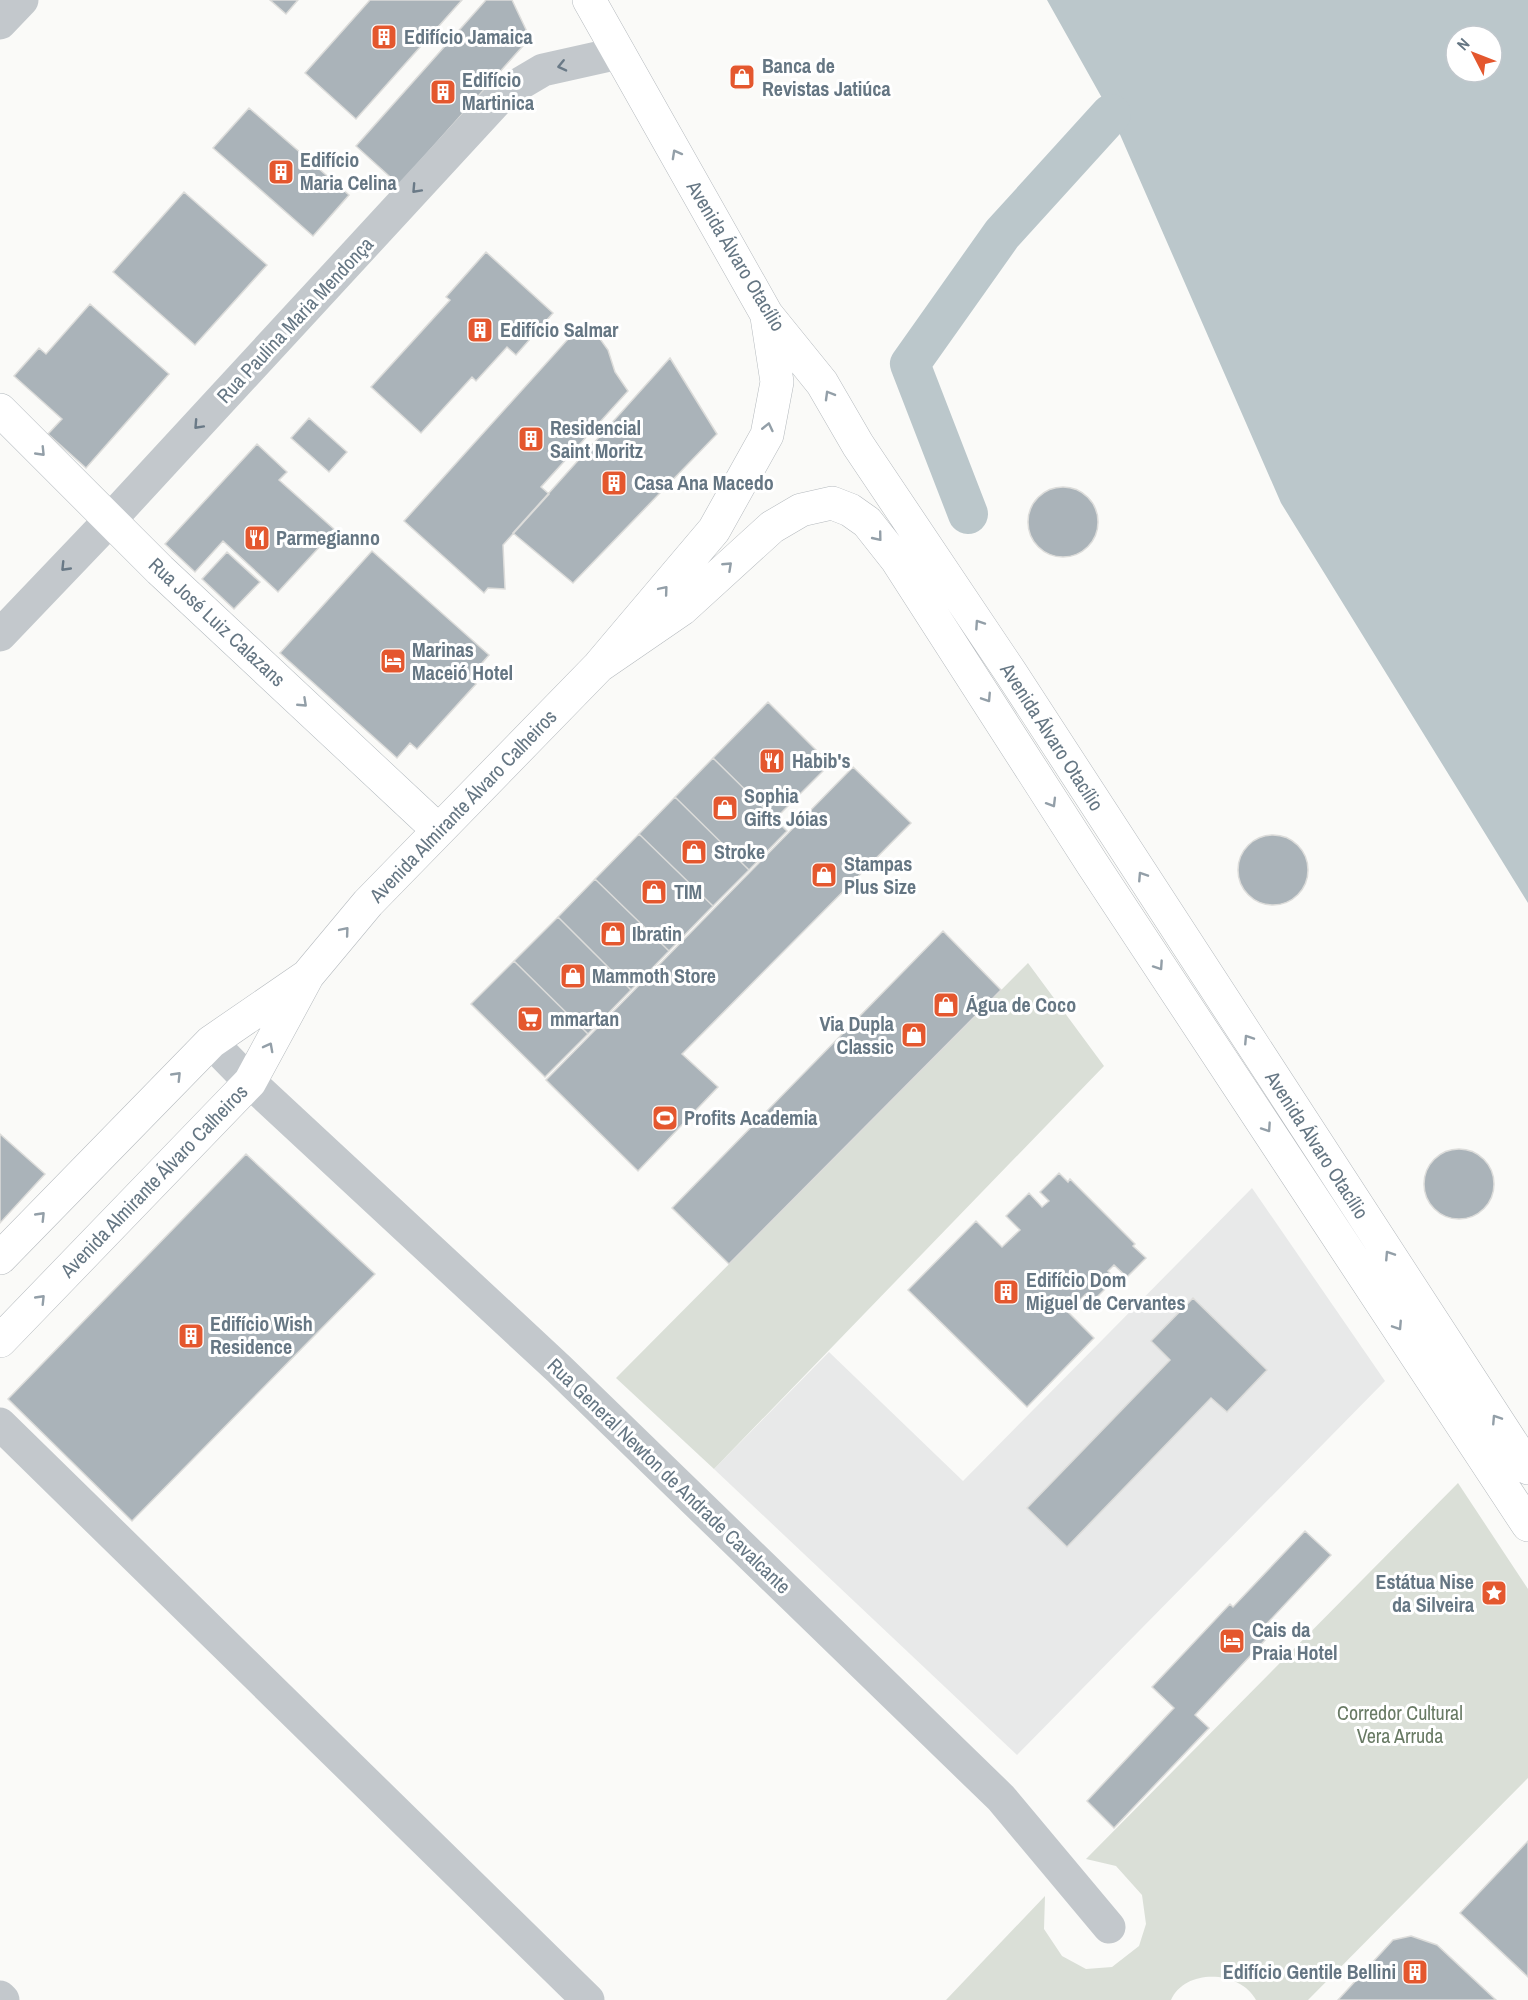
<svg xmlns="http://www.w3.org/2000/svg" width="1528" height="2000" font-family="'Archivo Narrow',sans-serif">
  <rect width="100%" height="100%" fill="#fafaf8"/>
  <path fill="#e8e9e9" d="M1252,1188l133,193 -368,374 -303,-286 115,-117 134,129z"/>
  <path fill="#dadfd7" d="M1028,963l76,103 -390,403 -98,-91z
    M1458,1483l70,106v189l-220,222h-52c-16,-30 -71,-32 -85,0h-225l99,-104 -1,33 18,27 24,13 26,-2 27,-21 7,-22 -4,-29 -26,-29 -30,-7z"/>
  <path fill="#bbc7cb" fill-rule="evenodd" d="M1047,0h481v903l-247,-400 -170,-389zM1456,36h36v36h-36z"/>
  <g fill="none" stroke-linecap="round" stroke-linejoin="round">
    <path stroke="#bbc7cb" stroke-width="40" d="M968,514l-58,-150 92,-130 109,-120"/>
  </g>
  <path fill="#aab3b9" stroke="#dcdcda" stroke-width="1.5" d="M270,0h28l-12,14z
    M370,0h92l-106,119 -51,-46z
    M486,0h26l18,38 -131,147 -43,-39z
    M249,108l100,87 -36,41 -100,-88z
    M184,192l83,73 -72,80 -82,-73z
    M486,252l67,61 -37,42 -9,-8 -31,34 -4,-4 -51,56 -50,-46 79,-87 -4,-3z
    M90,304l79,70 -83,94 -38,-34 14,-15 -48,-43 25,-28 7,6z
    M582,330l16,6 10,14 7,22 13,19 -87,96 8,7 -46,51 2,44 -17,-1 -4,5 -80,-72 165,-183z
    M670,358l47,76 -144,149 -60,-50z
    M309,418l38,34 -18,20 -38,-34z
    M257,444l30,28 -8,8 56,50 -57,62 -55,-51 -28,31 -30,-28z
    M1028 522a35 35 0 1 1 70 0a35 35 0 1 1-70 0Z
    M372,551l117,104 -20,23 7,6 -59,65 -7,-6 -13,15 -117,-105z
    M227,552l33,30 -26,27 -32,-30z
    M768,702l62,62 -55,55 -62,-61z
    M713,758l74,73 -38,39 -74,-73z
    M853,767l58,56 -229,231 36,33 -80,84 -92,-91z
    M675,797l74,73 -36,36 -74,-72z
    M639,834l74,72 -44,45 -74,-72z
    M1238 870a35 35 0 1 1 70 0a35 35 0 1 1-70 0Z
    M595,879l74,72 -38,39 -73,-73z
    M558,917l73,73 -43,44 -74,-73z
    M943,931l58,59 -272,274 -57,-56z
    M514,961l74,73 -43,43 -74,-73z
    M0,1134l45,40 -45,49z
    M1424 1184a35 35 0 1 1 70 0a35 35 0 1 1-70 0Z
    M246,1154l129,120 -243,247 -124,-122z
    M1059,1173l9,9 2,-3 65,65 -2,2 13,12 -19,19 -13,-12 -6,6 7,8 -22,22 -7,-7 -18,18 26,26 -67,69 -119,-117 68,-69 26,26 18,-17 -14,-14 23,-23 13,14 7,-6 -9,-9z
    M1193,1298l74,72 -40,42 -16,-14 -144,149 -40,-39 143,-148 -19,-19z
    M1305,1531l26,24 -72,77 7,7 -71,76 14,13 -95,100 -27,-27 87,-93 -22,-21 78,-83 3,3z
    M1528,1841v136l-68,-64z
    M1411,1936l26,9 59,55h-158l55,-60z"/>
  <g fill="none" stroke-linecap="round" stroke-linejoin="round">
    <g stroke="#b3babf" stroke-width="34">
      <path id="secondary" d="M0,410l160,160 277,259"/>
    </g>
    <g stroke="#b5babe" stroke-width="34">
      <path id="primary" d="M589,0l178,315 55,68 36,62 153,228 517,795
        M599,666l83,-57 90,-82 29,-17 31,-7 18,7 17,12 30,38 196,305 435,660
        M0,1258l211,-216 93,-64
        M0,1341l250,-259 58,-107 60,-72 231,-237 115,-136 53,-95 10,-53 -10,-65"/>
    </g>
    <path stroke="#c3c8cc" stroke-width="33" d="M0,23l22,-23
      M0,635l110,-115 394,-427 39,-23 76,-17
      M211,1042l39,40 309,287 442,429 108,129
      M0,1424l588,576
      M0,1997l3,3"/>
    <use href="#secondary" stroke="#fff" stroke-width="33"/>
    <use href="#primary" stroke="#fff" stroke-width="33"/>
  </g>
  <defs><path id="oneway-chevron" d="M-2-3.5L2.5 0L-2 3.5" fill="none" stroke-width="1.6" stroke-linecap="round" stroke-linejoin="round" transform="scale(1.5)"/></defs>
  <g stroke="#6a7a87">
    <use href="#oneway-chevron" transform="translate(562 66) rotate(167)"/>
    <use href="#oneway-chevron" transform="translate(416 189) rotate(133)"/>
    <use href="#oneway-chevron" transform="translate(198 425) rotate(133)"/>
    <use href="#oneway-chevron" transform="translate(65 567) rotate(134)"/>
  </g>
  <g stroke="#939fa8">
    <use href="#oneway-chevron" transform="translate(676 154) rotate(-119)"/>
    <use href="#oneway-chevron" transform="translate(829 395) rotate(-120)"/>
    <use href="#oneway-chevron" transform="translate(768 427) rotate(-77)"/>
    <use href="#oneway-chevron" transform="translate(41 452) rotate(46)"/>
    <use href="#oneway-chevron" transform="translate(878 537) rotate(51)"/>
    <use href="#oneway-chevron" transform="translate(728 566) rotate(-43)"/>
    <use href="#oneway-chevron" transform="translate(664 590) rotate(-50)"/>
    <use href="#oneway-chevron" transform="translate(979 624) rotate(-124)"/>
    <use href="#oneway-chevron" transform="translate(987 698) rotate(57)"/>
    <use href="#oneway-chevron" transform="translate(303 703) rotate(43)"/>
    <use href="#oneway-chevron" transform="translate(1052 803) rotate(59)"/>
    <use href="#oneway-chevron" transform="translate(1142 876) rotate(-123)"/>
    <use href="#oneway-chevron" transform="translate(345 931) rotate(-50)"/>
    <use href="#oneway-chevron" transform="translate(1159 966) rotate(56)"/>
    <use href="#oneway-chevron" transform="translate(1248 1039) rotate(-123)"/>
    <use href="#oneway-chevron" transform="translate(269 1047) rotate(-62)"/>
    <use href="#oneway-chevron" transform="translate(177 1076) rotate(-46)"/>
    <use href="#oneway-chevron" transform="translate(1267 1128) rotate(56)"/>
    <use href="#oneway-chevron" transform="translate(41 1216) rotate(-46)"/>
    <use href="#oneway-chevron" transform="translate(1389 1255) rotate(-123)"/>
    <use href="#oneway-chevron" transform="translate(41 1299) rotate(-46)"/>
    <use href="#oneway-chevron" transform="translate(1398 1326) rotate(57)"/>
    <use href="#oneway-chevron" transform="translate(1496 1419) rotate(-123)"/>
  </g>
  <defs>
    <g id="building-square" transform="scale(1.35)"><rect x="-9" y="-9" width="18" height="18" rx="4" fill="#e4572e" stroke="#fff"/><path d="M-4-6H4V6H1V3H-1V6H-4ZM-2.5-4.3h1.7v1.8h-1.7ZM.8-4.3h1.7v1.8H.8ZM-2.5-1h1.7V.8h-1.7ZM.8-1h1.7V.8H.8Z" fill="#fff"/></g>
    <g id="shop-square" transform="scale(1.35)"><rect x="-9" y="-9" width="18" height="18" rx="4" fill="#e4572e" stroke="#fff"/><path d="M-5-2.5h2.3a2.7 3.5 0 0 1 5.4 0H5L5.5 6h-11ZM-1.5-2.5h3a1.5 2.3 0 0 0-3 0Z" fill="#fff"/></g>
    <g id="restaurant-square" transform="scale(1.35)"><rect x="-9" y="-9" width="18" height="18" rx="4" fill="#e4572e" stroke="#fff"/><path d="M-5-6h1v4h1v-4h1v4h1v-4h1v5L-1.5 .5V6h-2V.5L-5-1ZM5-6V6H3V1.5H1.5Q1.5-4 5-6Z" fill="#fff"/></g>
    <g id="hotel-square" transform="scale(1.35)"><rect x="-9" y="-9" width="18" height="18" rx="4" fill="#e4572e" stroke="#fff"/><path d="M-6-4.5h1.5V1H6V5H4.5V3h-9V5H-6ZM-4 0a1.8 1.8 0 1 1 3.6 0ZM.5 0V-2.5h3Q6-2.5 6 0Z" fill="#fff"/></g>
    <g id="supermarket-square" transform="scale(1.35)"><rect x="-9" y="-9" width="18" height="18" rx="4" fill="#e4572e" stroke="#fff"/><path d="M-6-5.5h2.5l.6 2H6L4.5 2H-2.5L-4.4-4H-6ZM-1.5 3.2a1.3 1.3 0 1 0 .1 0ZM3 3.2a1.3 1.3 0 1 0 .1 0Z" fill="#fff"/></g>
    <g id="stadium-square" transform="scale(1.35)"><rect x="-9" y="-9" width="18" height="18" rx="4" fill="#e4572e" stroke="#fff"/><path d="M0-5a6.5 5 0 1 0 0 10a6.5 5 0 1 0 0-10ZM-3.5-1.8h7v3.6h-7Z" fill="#fff"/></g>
    <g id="sight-square" transform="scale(1.35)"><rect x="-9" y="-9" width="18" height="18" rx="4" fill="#e4572e" stroke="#fff"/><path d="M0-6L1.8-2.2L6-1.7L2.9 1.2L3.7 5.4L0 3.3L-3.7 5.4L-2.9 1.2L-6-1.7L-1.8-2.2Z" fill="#fff"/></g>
  </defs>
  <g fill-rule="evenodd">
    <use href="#building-square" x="384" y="37"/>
    <use href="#shop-square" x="742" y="77"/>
    <use href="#building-square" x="443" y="92"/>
    <use href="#building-square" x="281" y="172"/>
    <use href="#building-square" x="480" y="330"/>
    <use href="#building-square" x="531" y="439"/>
    <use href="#building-square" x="614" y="483"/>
    <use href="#restaurant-square" x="257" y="538"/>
    <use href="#hotel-square" x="393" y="661"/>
    <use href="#restaurant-square" x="772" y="761"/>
    <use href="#shop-square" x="725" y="808"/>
    <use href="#shop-square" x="694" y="852"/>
    <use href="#shop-square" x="824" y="875"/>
    <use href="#shop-square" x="654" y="892"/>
    <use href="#shop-square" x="613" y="934"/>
    <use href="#shop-square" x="573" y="976"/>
    <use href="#shop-square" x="946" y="1005"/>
    <use href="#supermarket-square" x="530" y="1019"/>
    <use href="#shop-square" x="914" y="1035"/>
    <use href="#stadium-square" x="665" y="1118"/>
    <use href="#building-square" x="1006" y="1292"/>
    <use href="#building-square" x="191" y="1336"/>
    <use href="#sight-square" x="1494" y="1593"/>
    <use href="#hotel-square" x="1232" y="1641"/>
    <use href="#building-square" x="1415" y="1972"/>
  </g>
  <g text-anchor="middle" stroke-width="6" stroke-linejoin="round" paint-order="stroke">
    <g font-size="20" font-weight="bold" fill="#657683" stroke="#fff" text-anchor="start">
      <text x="404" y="44">Edifício Jamaica</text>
      <text x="762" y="73">Banca de<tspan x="762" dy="23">Revistas Jatiúca</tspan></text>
      <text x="462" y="87">Edifício<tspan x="462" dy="23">Martinica</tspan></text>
      <text x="300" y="167">Edifício<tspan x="300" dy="23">Maria Celina</tspan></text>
      <text x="500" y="337">Edifício Salmar</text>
      <text x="550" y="435">Residencial<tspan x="550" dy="23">Saint Moritz</tspan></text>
      <text x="634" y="490">Casa Ana Macedo</text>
      <text x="276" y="545">Parmegianno</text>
      <text x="412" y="657">Marinas<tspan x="412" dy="23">Maceió Hotel</tspan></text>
      <text x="792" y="768">Habib's</text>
      <text x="744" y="803">Sophia<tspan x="744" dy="23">Gifts Jóias</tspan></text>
      <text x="714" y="859">Stroke</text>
      <text x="844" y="871">Stampas<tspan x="844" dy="23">Plus Size</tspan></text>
      <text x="674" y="899">TIM</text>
      <text x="632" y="941">Ibratin</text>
      <text x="592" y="983">Mammoth Store</text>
      <text x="966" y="1012">Água de Coco</text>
      <text x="550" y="1026">mmartan</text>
      <text x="894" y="1031" text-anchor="end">Via Dupla<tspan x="894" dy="23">Classic</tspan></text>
      <text x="684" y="1125">Profits Academia</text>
      <text x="1026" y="1287">Edifício Dom<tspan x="1026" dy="23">Miguel de Cervantes</tspan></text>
      <text x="210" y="1331">Edifício Wish<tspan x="210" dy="23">Residence</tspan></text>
      <text x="1474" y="1589" text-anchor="end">Estátua Nise<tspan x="1474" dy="23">da Silveira</tspan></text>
      <text x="1252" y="1637">Cais da<tspan x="1252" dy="23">Praia Hotel</tspan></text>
      <text x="1396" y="1979" text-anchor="end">Edifício Gentile Bellini</text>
    </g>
    <g font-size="20" fill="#657683" stroke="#fff">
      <text transform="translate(736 256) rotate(59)" y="7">Avenida Álvaro Otacílio</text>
      <text transform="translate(295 320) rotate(-47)" y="7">Rua Paulina Maria Mendonça</text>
      <text transform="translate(217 622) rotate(43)" y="7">Rua José Luiz Calazans</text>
      <text transform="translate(1052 737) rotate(57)" y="7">Avenida Álvaro Otacílio</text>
      <text transform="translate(463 806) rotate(-46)" y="7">Avenida Almirante Álvaro Calheiros</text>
      <text transform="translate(1317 1145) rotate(57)" y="7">Avenida Álvaro Otacílio</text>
      <text transform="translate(154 1181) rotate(-46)" y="7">Avenida Almirante Álvaro Calheiros</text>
      <text transform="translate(669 1476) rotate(44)" y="7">Rua General Newton de Andrade Cavalcante</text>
    </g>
    <g font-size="20" fill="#687a64" stroke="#fff">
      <text x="1400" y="1720">Corredor Cultural<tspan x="1400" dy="23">Vera Arruda</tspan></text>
    </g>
  </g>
  <g transform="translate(1474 54) rotate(312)"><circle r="28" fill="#ffffff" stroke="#c1c8cd" stroke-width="1.5"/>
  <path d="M0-4.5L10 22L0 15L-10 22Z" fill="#e4572e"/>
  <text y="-9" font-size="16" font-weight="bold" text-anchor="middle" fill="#657683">N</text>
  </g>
</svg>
